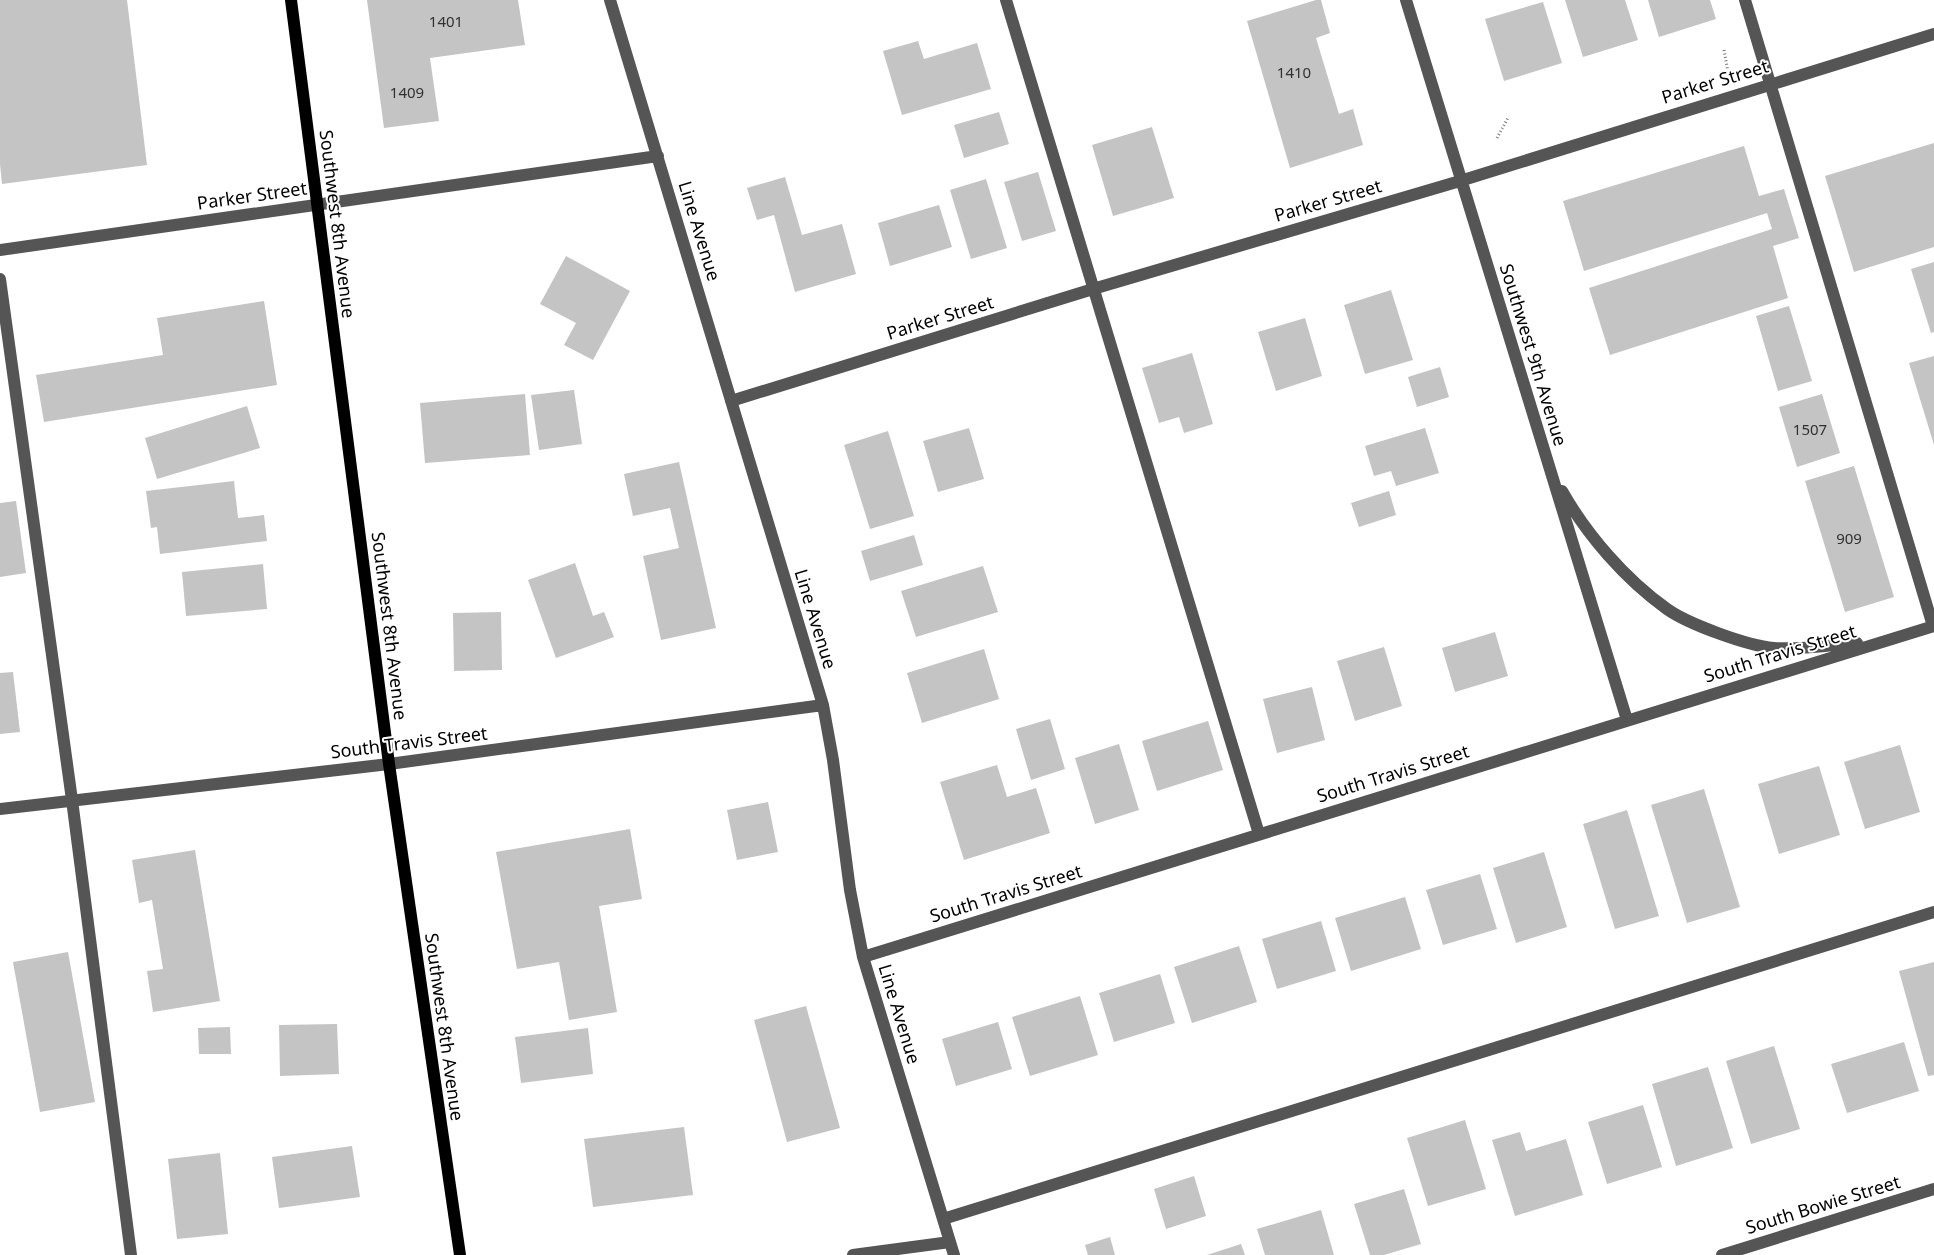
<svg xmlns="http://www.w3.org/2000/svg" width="1934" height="1255" font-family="'Noto Sans',sans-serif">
  <rect width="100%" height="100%" fill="#fff"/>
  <path fill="#c4c4c4" d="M0,0h127l20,165 -145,19 -2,-20z
    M367,0h151l7,45 -95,13 9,63 -55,7z
    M1316,0h5l9,33 -14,5 23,76 14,-5 10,36 -73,23 -43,-147z
    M1565,0h60l13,40 -55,17z
    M1648,0h62l6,19 -57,18z
    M1543,2l19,61 -58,18 -19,-62z
    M918,41l6,18 53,-16 14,46 -89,26 -19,-64z
    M999,112l10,32 -45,14 -10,-33z
    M1152,127l22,71 -61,18 -21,-71z
    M1934,143v104l-80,25 -29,-96z
    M1744,146l15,50 25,-7 15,49 -26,8 15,52 -178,57 -21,-67 183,-59 -5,-16 -183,58 -21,-70z
    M1038,172l18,59 -34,10 -18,-59z
    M785,177l17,58 40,-11 14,50 -61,18 -21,-77 -17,5 -10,-32z
    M986,179l21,69 -36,11 -21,-69z
    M939,205l13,42 -62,19 -12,-43z
    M566,256l64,35 -37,69 -29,-15 12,-22 -36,-19z
    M1934,262v70l-3,1 -20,-64z
    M1391,290l22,70 -48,14 -21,-69z
    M264,301l13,84 -233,37 -8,-47 127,-20 -6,-37z
    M1789,306l23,75 -34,10 -22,-75z
    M1305,318l17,58 -46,15 -18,-59z
    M1192,353l21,71 -29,9 -5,-16 -20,6 -17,-55z
    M1934,356v89l-25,-82z
    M1440,367l9,30 -32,10 -9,-30z
    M574,390l8,54 -43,6 -8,-55z
    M525,394l5,61 -105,8 -5,-60z
    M1822,394l18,59 -43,14 -18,-60z
    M247,406l13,42 -103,31 -12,-41z
    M969,428l15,51 -46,13 -15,-51z
    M1425,428l14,45 -43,13 -5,-15 -17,5 -9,-30z
    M888,431l26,85 -44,13 -26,-84z
    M679,462l37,166 -55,12 -18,-84 36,-8 -9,-40 -37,8 -9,-42z
    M1854,466l40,131 -49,15 -40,-131z
    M234,481l4,37 26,-3 3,26 -107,13 -3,-27 -6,1 -5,-37z
    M1389,491l7,24 -37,12 -8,-24z
    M16,501l10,72 -26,4v-74z
    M914,535l9,30 -53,16 -9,-30z
    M575,563l18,53 11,-4 10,25 -58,21 -28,-78z
    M263,564l4,45 -81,7 -4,-44z
    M983,566l15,46 -82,25 -15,-46z
    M501,612l1,58 -48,1 -1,-58z
    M1495,632l13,44 -53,16 -13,-44z
    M1384,647l18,59 -47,15 -18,-60z
    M984,649l15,50 -77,24 -15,-50z
    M13,672l7,60 -20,2v-61z
    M1312,687l13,53 -48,13 -14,-54z
    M1050,719l15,50 -34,11 -15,-51z
    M1208,721l15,49 -66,21 -15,-50z
    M1119,744l20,66 -44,14 -20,-66z
    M1900,745l20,67 -55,17 -21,-67z
    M997,765l10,32 29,-9 14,45 -86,27 -24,-78z
    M1819,766l21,69 -61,19 -21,-70z
    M1704,789l36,118 -53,16 -36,-118z
    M768,802l10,50 -41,8 -10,-50z
    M1627,810l32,106 -44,13 -32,-105z
    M630,829l12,70 -43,7 18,106 -48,8 -10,-58 -42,7 -21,-117z
    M195,850l25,151 -67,11 -6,-41 16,-2 -11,-69 -13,3 -7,-43z
    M1544,852l23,75 -51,16 -23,-75z
    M1480,874l17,55 -54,16 -17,-55z
    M1405,897l16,52 -70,22 -16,-53z
    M1321,921l15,50 -59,18 -15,-50z
    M1239,946l18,56 -65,21 -18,-56z
    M68,952l27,150 -55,10 -27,-150z
    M1934,962v113l-6,1 -29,-105z
    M1160,974l15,49 -61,19 -15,-49z
    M1080,996l18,59 -68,21 -18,-59z
    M806,1006l34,122 -53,14 -33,-122z
    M998,1022l14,47 -56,17 -14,-47z
    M337,1024l2,50 -59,2 -1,-51z
    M230,1027l1,27h-32l-1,-26z
    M588,1028l5,46 -72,9 -6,-46z
    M1904,1042l15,49 -72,22 -16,-49z
    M1774,1046l26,83 -49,15 -25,-83z
    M1708,1067l25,81 -57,18 -24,-82z
    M1643,1105l19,62 -55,17 -19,-62z
    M1465,1120l21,69 -58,17 -21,-68z
    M684,1127l9,68 -100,12 -9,-68z
    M1520,1132l6,19 40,-12 17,56 -68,21 -23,-76z
    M352,1146l8,51 -81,11 -7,-51z
    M220,1153l8,81 -51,5 -9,-80z
    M1194,1176l12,40 -40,13 -12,-40z
    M1404,1189l17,55 -37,11h-14l-16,-51z
    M1321,1210l13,45h-69l-8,-26z
    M1110,1237l5,18h-27l-3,-10z
    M1241,1244l4,11h-38z"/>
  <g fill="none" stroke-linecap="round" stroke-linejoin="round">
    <path stroke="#777" stroke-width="3" stroke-dasharray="1 2.5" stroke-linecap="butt" d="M1724,50l4,22
      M1497,138l11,-20"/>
    <path stroke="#555" stroke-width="12" d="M610,0l213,705 10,55 17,130 13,67 91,298
      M1006,0l253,834
      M1406,0l221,720
      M1745,0l188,626
      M0,250l658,-94
      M0,279l72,521 59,455
      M731,401l362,-112 367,-108 474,-147
      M1562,491c25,44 63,88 105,118 21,15 81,37 107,39 25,2 57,-3 83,-5
      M0,809l389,-45 434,-59
      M863,957l1071,-331
      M943,1219l991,-307
      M853,1255l97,-13
      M1722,1255l212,-66"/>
    <path stroke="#000" stroke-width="12" d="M291,0l98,764 71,491"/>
  </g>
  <g text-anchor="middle" stroke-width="4" stroke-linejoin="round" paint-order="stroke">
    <g font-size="15" fill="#313131">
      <text x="446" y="27">1401</text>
      <text x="1294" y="78">1410</text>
      <text x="407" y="98">1409</text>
      <text x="1810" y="435">1507</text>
      <text x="1849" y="544">909</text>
    </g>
    <g font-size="18" fill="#000" stroke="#fff">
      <text transform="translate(1715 82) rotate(-17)" y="6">Parker Street</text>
      <text transform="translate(252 196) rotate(-8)" y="6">Parker Street</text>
      <text transform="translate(1328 201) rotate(-16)" y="6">Parker Street</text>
      <text transform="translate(337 224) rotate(83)" y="6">Southwest 8th Avenue</text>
      <text transform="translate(699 231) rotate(73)" y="6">Line Avenue</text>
      <text transform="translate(940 318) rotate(-17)" y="6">Parker Street</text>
      <text transform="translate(1533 355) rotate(73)" y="6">Southwest 9th Avenue</text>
      <text transform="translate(815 619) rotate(73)" y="6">Line Avenue</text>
      <text transform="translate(389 626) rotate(83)" y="6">Southwest 8th Avenue</text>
      <text transform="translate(1780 654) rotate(-17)" y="6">South Travis Street</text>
      <text transform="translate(409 743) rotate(-7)" y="6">South Travis Street</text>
      <text transform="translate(1393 774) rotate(-17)" y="6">South Travis Street</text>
      <text transform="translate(1006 894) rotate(-17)" y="6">South Travis Street</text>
      <text transform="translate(899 1014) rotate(73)" y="6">Line Avenue</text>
      <text transform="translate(444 1027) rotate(82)" y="6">Southwest 8th Avenue</text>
      <text transform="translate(1823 1205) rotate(-17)" y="6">South Bowie Street</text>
    </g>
  </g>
</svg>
